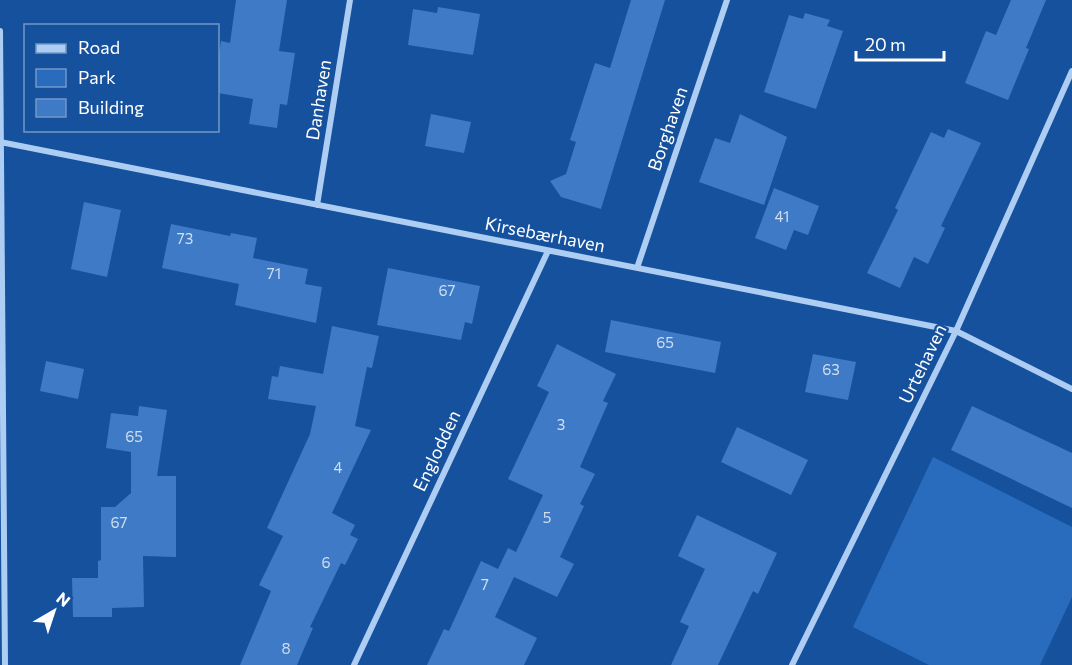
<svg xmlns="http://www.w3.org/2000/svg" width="1072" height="665" font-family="Commissioner,sans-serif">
  <rect width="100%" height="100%" fill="#16519e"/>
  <path fill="#296bbc" d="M933,457l139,70v70l-32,68h-111l-76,-38z"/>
  <path fill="#3e7ac5" d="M236,0h51l-8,51 16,2 -8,52 -7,-1 -3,24 -28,-4 4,-25 -35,-6v-31l3,-21 9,2z
    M631,0h34l-64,209 -40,-12 -11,-16 16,-7 10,-32 -6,-2 25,-77 15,5z
    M1011,0h35l-20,48 3,1 -21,51 -43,-17 21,-52 10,4z
    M438,7l42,7 -7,41 -65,-10 5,-36 24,4z
    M805,13l25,7 -3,6 16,5 -27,78 -52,-17 25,-77 14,4z
    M431,114l40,8 -7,31 -39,-7z
    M740,114l47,23 -23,68 -65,-23 16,-44 15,5z
    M948,129l33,14 -40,83 4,2 -17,36 -14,-7 -14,31 -33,-15 31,-63 -3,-2 36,-76 13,6z
    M774,188l45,18 -11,29 -14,-5 -8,20 -31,-12z
    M84,202l37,8 -14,67 -36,-8z
    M171,224l59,12 1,-3 26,5 -4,20 55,11 -3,15 17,3 -6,36 -81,-18 4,-21 -77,-16z
    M388,268l92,18 -8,38 -7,-2 -4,18 -84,-15z
    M611,320l110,22 -6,31 -110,-21z
    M332,326l47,10 -7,32 -5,-1 -12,59 16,4 -39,83 23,12 -5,10 8,4 -13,26 -4,-2 -31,64 3,1 -16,37h-57l31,-74 -12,-6 24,-49 -16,-8 43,-94 6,-28 -48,-7 4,-23 6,1 2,-11 43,8z
    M557,344l59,30 -13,27 5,2 -28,64 15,7 -15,30 4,2 -24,51 14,7 -17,33 -43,-20 -19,40 42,21 -13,27h-97l17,-36 5,2 32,-70 17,8 10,-21 8,4 27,-57 -35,-16 41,-87 -12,-6z
    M813,354l43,8 -8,38 -43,-8z
    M46,361l38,8 -6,30 -38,-8z
    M139,406l28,4 -10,66h19v81l-33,-1 1,51 -32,1v9h-39l-1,-39h26v-17l3,-1v-53h14l16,-14v-41l-25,-4 5,-35 27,3z
    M972,406l100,47v55l-121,-58z
    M737,427l71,33 -17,35 -70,-33z
    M697,515l80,38 -19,41 -5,-3 -35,74h-47l18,-39 -9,-4 25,-53 -27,-13z"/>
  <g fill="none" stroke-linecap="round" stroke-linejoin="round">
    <path stroke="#aecdf3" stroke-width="6" d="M0,31l5,634
      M0,142l956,189 116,58
      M317,205l33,-205
      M637,268l90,-268
      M354,665l194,-414
      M792,665l164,-334 116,-260"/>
  </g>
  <g text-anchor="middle" stroke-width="5" stroke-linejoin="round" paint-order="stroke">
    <g font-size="15" fill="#cfdef0">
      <text x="782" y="222">41</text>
      <text x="185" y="244">73</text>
      <text x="274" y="279">71</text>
      <text x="447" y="296">67</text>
      <text x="665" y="348">65</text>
      <text x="831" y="375">63</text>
      <text x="561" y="430">3</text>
      <text x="134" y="442">65</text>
      <text x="338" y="473">4</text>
      <text x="547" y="523">5</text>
      <text x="119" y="528">67</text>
      <text x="326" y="568">6</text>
      <text x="485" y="590">7</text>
      <text x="286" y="654">8</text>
    </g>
    <g font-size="18" fill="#fff" stroke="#16519e">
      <text transform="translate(319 100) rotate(-81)" y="6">Danhaven</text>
      <text transform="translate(668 129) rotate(-71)" y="6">Borghaven</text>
      <text transform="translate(545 235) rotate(11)" y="6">Kirsebærhaven</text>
      <text transform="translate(923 364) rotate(-64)" y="6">Urtehaven</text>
      <text transform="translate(437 451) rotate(-65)" y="6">Englodden</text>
    </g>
  </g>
  <rect x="24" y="24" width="195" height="108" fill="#16519e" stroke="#7397c5" stroke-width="1.5"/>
  <rect x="36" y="44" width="30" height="9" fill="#aecdf3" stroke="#7397c5" stroke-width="1.5"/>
  <text x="78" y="54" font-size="18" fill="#ffffff">Road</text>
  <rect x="36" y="69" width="30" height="18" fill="#296bbc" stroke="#7397c5" stroke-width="1.5"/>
  <text x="78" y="84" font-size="18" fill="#ffffff">Park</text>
  <rect x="36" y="99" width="30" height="18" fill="#3e7ac5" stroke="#7397c5" stroke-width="1.5"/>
  <text x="78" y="114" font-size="18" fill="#ffffff">Building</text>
  <g transform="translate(54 611) rotate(39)" stroke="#16519e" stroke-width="4.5" paint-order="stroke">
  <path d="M0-4.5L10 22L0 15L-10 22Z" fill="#ffffff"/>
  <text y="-9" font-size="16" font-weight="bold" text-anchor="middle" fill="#ffffff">N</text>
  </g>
  <path d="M856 51v9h88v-9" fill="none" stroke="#ffffff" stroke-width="3"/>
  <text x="865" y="51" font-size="18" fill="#ffffff" stroke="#16519e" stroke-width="4.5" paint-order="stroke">20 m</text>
</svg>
